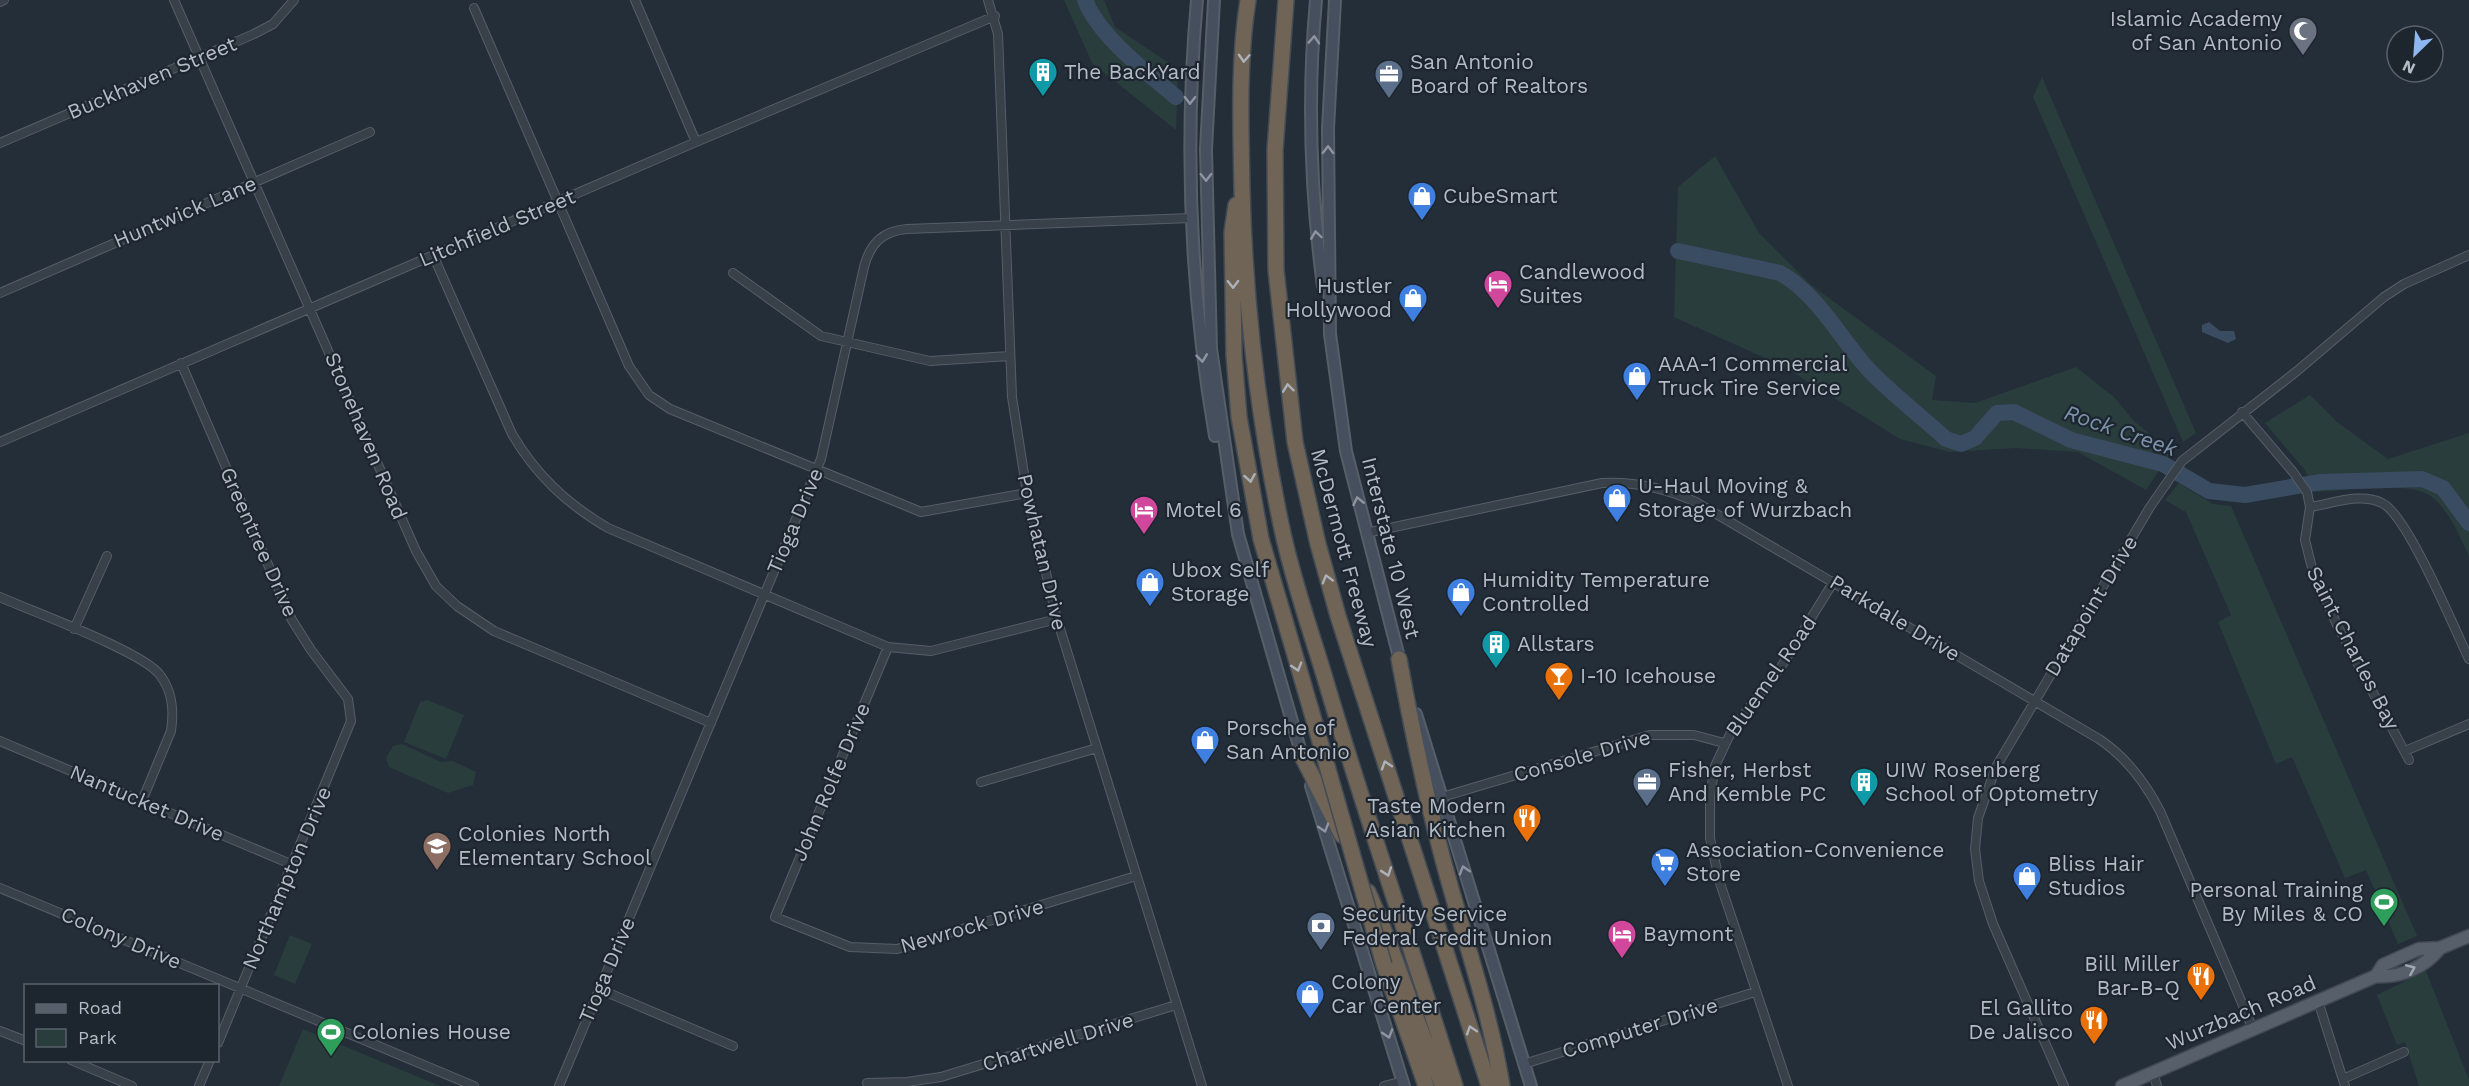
<svg xmlns="http://www.w3.org/2000/svg" width="2469" height="1086" font-family="'Work Sans',sans-serif">
  <rect width="100%" height="100%" fill="#242e39"/>
  <path fill="#293d3d" d="M1064,0h40l11,27 63,42 -2,61 -84,-67z
    M2042,77l154,356 -13,9 -150,-345z
    M1715,156l44,77 52,52 125,91 -4,24 43,3 101,-36 39,31 18,22 38,32 -25,38 -68,-38 -62,-4 -66,4 -50,-13 -117,-73 -109,-49 4,-130z
    M2310,395l27,27 51,37 81,-26v123c-10,-20 -19,-45 -37,-59 -20,-17 -89,-6 -115,-5l-13,-23 -39,-46z
    M2179,483l34,21 18,2 186,430 -19,8 -32,-74 -21,8 -53,-121 -16,7 -58,-142 13,-7 -45,-103 -21,-12z
    M427,700l37,15 -18,44 -42,-17 16,-40z
    M402,744l39,18 12,-1 23,11 -3,13 -25,8 -59,-26 -3,-9 7,-12z
    M290,935l22,9 -17,40 -21,-9z
    M2426,971l43,109v6h-50l-14,-44 -8,3 -20,-50z
    M303,1029l137,57h-161z"/>
  <path fill="#3a4c61" d="M2209,322l11,9h14l2,8 -8,4 -26,-11v-7z"/>
  <g fill="none" stroke-linecap="round" stroke-linejoin="round">
    <path stroke="#3a4c61" stroke-width="16" d="M1085,0c14,36 61,72 91,97
      M1678,251l102,22c39,22 60,66 90,98 23,24 51,45 76,68l15,5 14,-6 22,-25 17,-1 57,28 92,24 46,27 36,4 76,-13 101,-3 21,9 26,35"/>
    <g stroke="#565e68" stroke-width="10">
      <path id="minor" d="M174,0l242,551 20,35 21,20 37,25 217,92
        M635,0l61,142
        M988,0l10,34 14,363 15,96 30,126 145,467
        M0,2l4,-2
        M474,8l155,358 20,29 21,14 251,103 106,-19
        M0,143l254,-109 19,-10 21,-24
        M433,255l79,179c24,41 55,70 96,94l280,119 43,4 126,-32
        M733,273l88,63 109,25 80,-5
        M0,293l370,-161
        M181,363l111,257 19,30 37,49 3,22 -133,322
        M2242,412l51,60 14,20 3,15 -5,33 7,28 25,57 72,135
        M0,442l696,-300 299,-126
        M2310,507c22,-3 50,-15 72,-4 25,11 73,127 87,156
        M1366,533l236,-50c34,-2 63,5 94,19l403,237c27,18 46,43 61,72l93,218
        M0,597c31,14 144,55 160,78 13,17 14,36 11,56l-29,70
        M74,629l33,-73
        M888,647l-113,270 75,30 47,2 239,-73
        M0,741l293,124
        M2405,751l64,-27
        M981,782l116,-34
        M1442,797l208,-62h44l30,8
        M0,888l474,198
        M599,989l134,57
        M2318,1001l27,85
        M0,1031l26,10
        M71,1060l61,26
        M1524,1064l231,-72
        M2153,1072l4,14
        M2343,1079l61,-27
        M867,1083l40,-1 34,-5 235,-72
        M199,1086l11,-26
        M559,1086l262,-627 43,-192c6,-23 18,-36 43,-38l284,-11
        M1384,1086l19,-5
        M1788,1086l-69,-206 -9,-42v-42l5,-30 18,-38 48,-61 53,-86
        M2064,1086l-71,-162 -14,-43 -4,-32 3,-31 18,-51 154,-260 32,-46 115,-90 87,-74 20,-13 65,-29"/>
    </g>
    <g stroke="#565e68" stroke-width="14">
      <path id="secondary" d="M1197,0c-13,146 -7,291 18,436
        M1214,0l-8,149 5,200 27,185 64,222
        M1316,0c-9,98 -6,189 7,286
        M1335,0l-7,128 2,206 16,117 55,214
        M1416,714l115,372
        M1311,786l93,300"/>
    </g>
    <g stroke="#414953" stroke-width="15">
      <path id="primary" d="M2376,976l7,-11 20,-9 16,-7 21,-1 29,-12
        M2122,1086l254,-110c25,2 49,-9 64,-28"/>
    </g>
    <g stroke="#434b55" stroke-width="18">
      <path id="motorway" d="M1248,0c-10,62 -7,128 -6,190 3,115 16,227 40,339 11,53 30,105 45,156 40,135 86,267 128,401
        M1286,0l-11,150 1,120 19,172 23,102 20,72 151,470
        M1236,205l-4,27 2,123 5,62 22,122 50,171
        M1399,659c12,65 25,129 42,193 20,78 48,154 61,234
        M1300,752l42,83
        M1368,892c29,64 47,131 75,194
        M1384,965l42,121"/>
    </g>
    <use href="#minor" stroke="#38404a" stroke-width="8"/>
    <use href="#secondary" stroke="#464f5d" stroke-width="10"/>
    <use href="#primary" stroke="#565f6a" stroke-width="12"/>
    <use href="#motorway" stroke="#6f6455" stroke-width="15"/>
    <g stroke="#434b55" stroke-width="18" stroke-linecap="butt">
      <path id="motorway-bridge" d="M1311,710l73,255"/>
    </g>
    <use href="#motorway-bridge" stroke="#6f6455" stroke-width="15"/>
  </g>
  <defs><path id="oneway-chevron" d="M-2-3.5L2.5 0L-2 3.5" fill="none" stroke-width="1.6" stroke-linecap="round" stroke-linejoin="round" transform="scale(1.5)"/></defs>
  <g stroke="#8d95a1">
    <use href="#oneway-chevron" transform="translate(1314 40) rotate(-86)"/>
    <use href="#oneway-chevron" transform="translate(1190 100) rotate(91)"/>
    <use href="#oneway-chevron" transform="translate(1328 150) rotate(-89)"/>
    <use href="#oneway-chevron" transform="translate(1206 177) rotate(89)"/>
    <use href="#oneway-chevron" transform="translate(1316 235) rotate(-98)"/>
    <use href="#oneway-chevron" transform="translate(1202 358) rotate(83)"/>
    <use href="#oneway-chevron" transform="translate(1358 501) rotate(-103)"/>
    <use href="#oneway-chevron" transform="translate(1324 828) rotate(73)"/>
    <use href="#oneway-chevron" transform="translate(1464 870) rotate(-107)"/>
    <use href="#oneway-chevron" transform="translate(1388 1034) rotate(73)"/>
  </g>
  <g stroke="#acb2bb">
    <use href="#oneway-chevron" transform="translate(1244 58) rotate(93)"/>
    <use href="#oneway-chevron" transform="translate(1233 284) rotate(89)"/>
    <use href="#oneway-chevron" transform="translate(1288 388) rotate(-97)"/>
    <use href="#oneway-chevron" transform="translate(1250 478) rotate(80)"/>
    <use href="#oneway-chevron" transform="translate(1327 579) rotate(-106)"/>
    <use href="#oneway-chevron" transform="translate(1297 667) rotate(73)"/>
    <use href="#oneway-chevron" transform="translate(1386 765) rotate(-108)"/>
    <use href="#oneway-chevron" transform="translate(1387 872) rotate(71)"/>
    <use href="#oneway-chevron" transform="translate(1471 1030) rotate(-108)"/>
  </g>
  <use stroke="#a0a9b4" href="#oneway-chevron" transform="translate(2411 969) rotate(-23)"/>
  <defs>
    <g id="mosque-pin" transform="scale(1.5)"><path d="M0 17L-7.5 6A9.5 9.5 0 1 1 7.5 6Z" fill="#6b7280" stroke="#1d252f"/><path d="M3.5-4.9A6 6 0 1 0 3.5 4.9A5 5 0 1 1 3.5-4.9Z" fill="#fff"/></g>
    <g id="building-pin" transform="scale(1.5)"><path d="M0 17L-7.5 6A9.5 9.5 0 1 1 7.5 6Z" fill="#0f9aa8" stroke="#1d252f"/><path d="M-4-6H4V6H1V3H-1V6H-4ZM-2.5-4.3h1.7v1.8h-1.7ZM.8-4.3h1.7v1.8H.8ZM-2.5-1h1.7V.8h-1.7ZM.8-1h1.7V.8H.8Z" fill="#fff"/></g>
    <g id="office-pin" transform="scale(1.5)"><path d="M0 17L-7.5 6A9.5 9.5 0 1 1 7.5 6Z" fill="#5c6f8a" stroke="#1d252f"/><path d="M-6-3h4V-5.5h4V-3h4V5H-6ZM-1-4.5V-3h2v-1.5ZM-6 0V1H6V0Z" fill="#fff"/></g>
    <g id="shop-pin" transform="scale(1.5)"><path d="M0 17L-7.5 6A9.5 9.5 0 1 1 7.5 6Z" fill="#3f7fe0" stroke="#1d252f"/><path d="M-5-2.5h2.3a2.7 3.5 0 0 1 5.4 0H5L5.5 6h-11ZM-1.5-2.5h3a1.5 2.3 0 0 0-3 0Z" fill="#fff"/></g>
    <g id="hotel-pin" transform="scale(1.5)"><path d="M0 17L-7.5 6A9.5 9.5 0 1 1 7.5 6Z" fill="#d1479c" stroke="#1d252f"/><path d="M-6-4.5h1.5V1H6V5H4.5V3h-9V5H-6ZM-4 0a1.8 1.8 0 1 1 3.6 0ZM.5 0V-2.5h3Q6-2.5 6 0Z" fill="#fff"/></g>
    <g id="bar-pin" transform="scale(1.5)"><path d="M0 17L-7.5 6A9.5 9.5 0 1 1 7.5 6Z" fill="#e8710a" stroke="#1d252f"/><path d="M-6-5H6L.8 .8V4.5H3.5V6h-7V4.5H-.8V.8Z" fill="#fff"/></g>
    <g id="restaurant-pin" transform="scale(1.5)"><path d="M0 17L-7.5 6A9.5 9.5 0 1 1 7.5 6Z" fill="#e8710a" stroke="#1d252f"/><path d="M-5-6h1v4h1v-4h1v4h1v-4h1v5L-1.5 .5V6h-2V.5L-5-1ZM5-6V6H3V1.5H1.5Q1.5-4 5-6Z" fill="#fff"/></g>
    <g id="school-pin" transform="scale(1.5)"><path d="M0 17L-7.5 6A9.5 9.5 0 1 1 7.5 6Z" fill="#8d6e63" stroke="#1d252f"/><path d="M0-5L7-2L0 1L-7-2ZM-4 1L0 2.5L4 1V4Q0 6-4 4Z" fill="#fff"/></g>
    <g id="supermarket-pin" transform="scale(1.5)"><path d="M0 17L-7.5 6A9.5 9.5 0 1 1 7.5 6Z" fill="#3f7fe0" stroke="#1d252f"/><path d="M-6-5.5h2.5l.6 2H6L4.5 2H-2.5L-4.4-4H-6ZM-1.5 3.2a1.3 1.3 0 1 0 .1 0ZM3 3.2a1.3 1.3 0 1 0 .1 0Z" fill="#fff"/></g>
    <g id="stadium-pin" transform="scale(1.5)"><path d="M0 17L-7.5 6A9.5 9.5 0 1 1 7.5 6Z" fill="#2e9e5b" stroke="#1d252f"/><path d="M0-5a6.5 5 0 1 0 0 10a6.5 5 0 1 0 0-10ZM-3.5-1.8h7v3.6h-7Z" fill="#fff"/></g>
    <g id="bank-pin" transform="scale(1.5)"><path d="M0 17L-7.5 6A9.5 9.5 0 1 1 7.5 6Z" fill="#5c6f8a" stroke="#1d252f"/><path d="M-6-4H6V4H-6ZM0-2.3a2.3 2.3 0 1 0 0 4.6a2.3 2.3 0 1 0 0-4.6Z" fill="#fff"/></g>
  </defs>
  <g fill-rule="evenodd">
    <use href="#mosque-pin" x="2303" y="31"/>
    <use href="#building-pin" x="1043" y="72"/>
    <use href="#office-pin" x="1389" y="74"/>
    <use href="#shop-pin" x="1422" y="196"/>
    <use href="#hotel-pin" x="1498" y="284"/>
    <use href="#shop-pin" x="1413" y="298"/>
    <use href="#shop-pin" x="1637" y="376"/>
    <use href="#shop-pin" x="1617" y="498"/>
    <use href="#hotel-pin" x="1144" y="510"/>
    <use href="#shop-pin" x="1150" y="582"/>
    <use href="#shop-pin" x="1461" y="592"/>
    <use href="#building-pin" x="1496" y="644"/>
    <use href="#bar-pin" x="1559" y="676"/>
    <use href="#shop-pin" x="1205" y="740"/>
    <use href="#office-pin" x="1647" y="782"/>
    <use href="#building-pin" x="1864" y="782"/>
    <use href="#restaurant-pin" x="1527" y="818"/>
    <use href="#school-pin" x="437" y="846"/>
    <use href="#supermarket-pin" x="1665" y="862"/>
    <use href="#shop-pin" x="2027" y="876"/>
    <use href="#stadium-pin" x="2384" y="902"/>
    <use href="#bank-pin" x="1321" y="926"/>
    <use href="#hotel-pin" x="1622" y="934"/>
    <use href="#restaurant-pin" x="2201" y="976"/>
    <use href="#shop-pin" x="1310" y="994"/>
    <use href="#restaurant-pin" x="2094" y="1020"/>
    <use href="#stadium-pin" x="331" y="1032"/>
  </g>
  <g text-anchor="middle" stroke-width="4.5" stroke-linejoin="round" paint-order="stroke">
    <g font-size="21" fill="#b3bbc6" stroke="#1d252f" text-anchor="start">
      <text x="2282" y="26" text-anchor="end">Islamic Academy<tspan x="2282" dy="24">of San Antonio</tspan></text>
      <text x="1410" y="69">San Antonio<tspan x="1410" dy="24">Board of Realtors</tspan></text>
      <text x="1064" y="79">The BackYard</text>
      <text x="1443" y="203">CubeSmart</text>
      <text x="1519" y="279">Candlewood<tspan x="1519" dy="24">Suites</tspan></text>
      <text x="1392" y="293" text-anchor="end">Hustler<tspan x="1392" dy="24">Hollywood</tspan></text>
      <text x="1658" y="371">AAA-1 Commercial<tspan x="1658" dy="24">Truck Tire Service</tspan></text>
      <text x="1638" y="493">U-Haul Moving &amp;<tspan x="1638" dy="24">Storage of Wurzbach</tspan></text>
      <text x="1165" y="517">Motel 6</text>
      <text x="1171" y="577">Ubox Self<tspan x="1171" dy="24">Storage</tspan></text>
      <text x="1482" y="587">Humidity Temperature<tspan x="1482" dy="24">Controlled</tspan></text>
      <text x="1517" y="651">Allstars</text>
      <text x="1580" y="683">I-10 Icehouse</text>
      <text x="1226" y="735">Porsche of<tspan x="1226" dy="24">San Antonio</tspan></text>
      <text x="1668" y="777">Fisher, Herbst<tspan x="1668" dy="24">And Kemble PC</tspan></text>
      <text x="1885" y="777">UIW Rosenberg<tspan x="1885" dy="24">School of Optometry</tspan></text>
      <text x="1506" y="813" text-anchor="end">Taste Modern<tspan x="1506" dy="24">Asian Kitchen</tspan></text>
      <text x="458" y="841">Colonies North<tspan x="458" dy="24">Elementary School</tspan></text>
      <text x="1686" y="857">Association-Convenience<tspan x="1686" dy="24">Store</tspan></text>
      <text x="2048" y="871">Bliss Hair<tspan x="2048" dy="24">Studios</tspan></text>
      <text x="2363" y="897" text-anchor="end">Personal Training<tspan x="2363" dy="24">By Miles &amp; CO</tspan></text>
      <text x="1342" y="921">Security Service<tspan x="1342" dy="24">Federal Credit Union</tspan></text>
      <text x="1643" y="941">Baymont</text>
      <text x="2180" y="971" text-anchor="end">Bill Miller<tspan x="2180" dy="24">Bar-B-Q</tspan></text>
      <text x="1331" y="989">Colony<tspan x="1331" dy="24">Car Center</tspan></text>
      <text x="2073" y="1015" text-anchor="end">El Gallito<tspan x="2073" dy="24">De Jalisco</tspan></text>
      <text x="352" y="1039">Colonies House</text>
    </g>
    <g font-size="21" fill="#b3bbc6" stroke="#1d252f">
      <text transform="translate(152 78) rotate(-23)" y="7">Buckhaven Street</text>
      <text transform="translate(185 212) rotate(-23)" y="7">Huntwick Lane</text>
      <text transform="translate(497 228) rotate(-23)" y="7">Litchfield Street</text>
      <text transform="translate(366 436) rotate(67)" y="7">Stonehaven Road</text>
      <text transform="translate(795 521) rotate(-67)" y="7">Tioga Drive</text>
      <text transform="translate(259 542) rotate(66)" y="7">Greentree Drive</text>
      <text transform="translate(1344 548) rotate(75)" y="7">McDermott Freeway</text>
      <text transform="translate(1391 548) rotate(76)" y="7">Interstate 10 West</text>
      <text transform="translate(1042 552) rotate(77)" y="7">Powhatan Drive</text>
      <text transform="translate(2091 606) rotate(-59)" y="7">Datapoint Drive</text>
      <text transform="translate(1895 618) rotate(31)" y="7">Parkdale Drive</text>
      <text transform="translate(2353 648) rotate(63)" y="7">Saint Charles Bay</text>
      <text transform="translate(1771 676) rotate(-55)" y="7">Bluemel Road</text>
      <text transform="translate(1582 756) rotate(-16)" y="7">Console Drive</text>
      <text transform="translate(831 782) rotate(-67)" y="7">John Rolfe Drive</text>
      <text transform="translate(147 803) rotate(23)" y="7">Nantucket Drive</text>
      <text transform="translate(287 878) rotate(-67)" y="7">Northampton Drive</text>
      <text transform="translate(972 926) rotate(-16)" y="7">Newrock Drive</text>
      <text transform="translate(121 938) rotate(23)" y="7">Colony Drive</text>
      <text transform="translate(607 970) rotate(-67)" y="7">Tioga Drive</text>
      <text transform="translate(2241 1013) rotate(-23)" y="7">Wurzbach Road</text>
      <text transform="translate(1640 1028) rotate(-17)" y="7">Computer Drive</text>
      <text transform="translate(1058 1042) rotate(-17)" y="7">Chartwell Drive</text>
    </g>
    <g font-size="22" font-style="italic" fill="#7c92ab" stroke="#1d252f">
      <text transform="translate(2121 430) rotate(19)" y="8">Rock Creek</text>
    </g>
  </g>
  <rect x="24" y="984" width="195" height="78" fill="#1d252f" stroke="#59616b" stroke-width="1.5"/>
  <rect x="36" y="1004" width="30" height="9" fill="#565f6a" stroke="#59616b" stroke-width="1.5"/>
  <text x="78" y="1014" font-size="18" fill="#b3bbc6">Road</text>
  <rect x="36" y="1029" width="30" height="18" fill="#293d3d" stroke="#59616b" stroke-width="1.5"/>
  <text x="78" y="1044" font-size="18" fill="#b3bbc6">Park</text>
  <g transform="translate(2415 54) rotate(205)"><circle r="28" fill="#1d252f" stroke="#59616b" stroke-width="1.5"/>
  <path d="M0-4.5L10 22L0 15L-10 22Z" fill="#8db7f0"/>
  <text y="-9" font-size="16" font-weight="bold" text-anchor="middle" fill="#b3bbc6">N</text>
  </g>
</svg>
